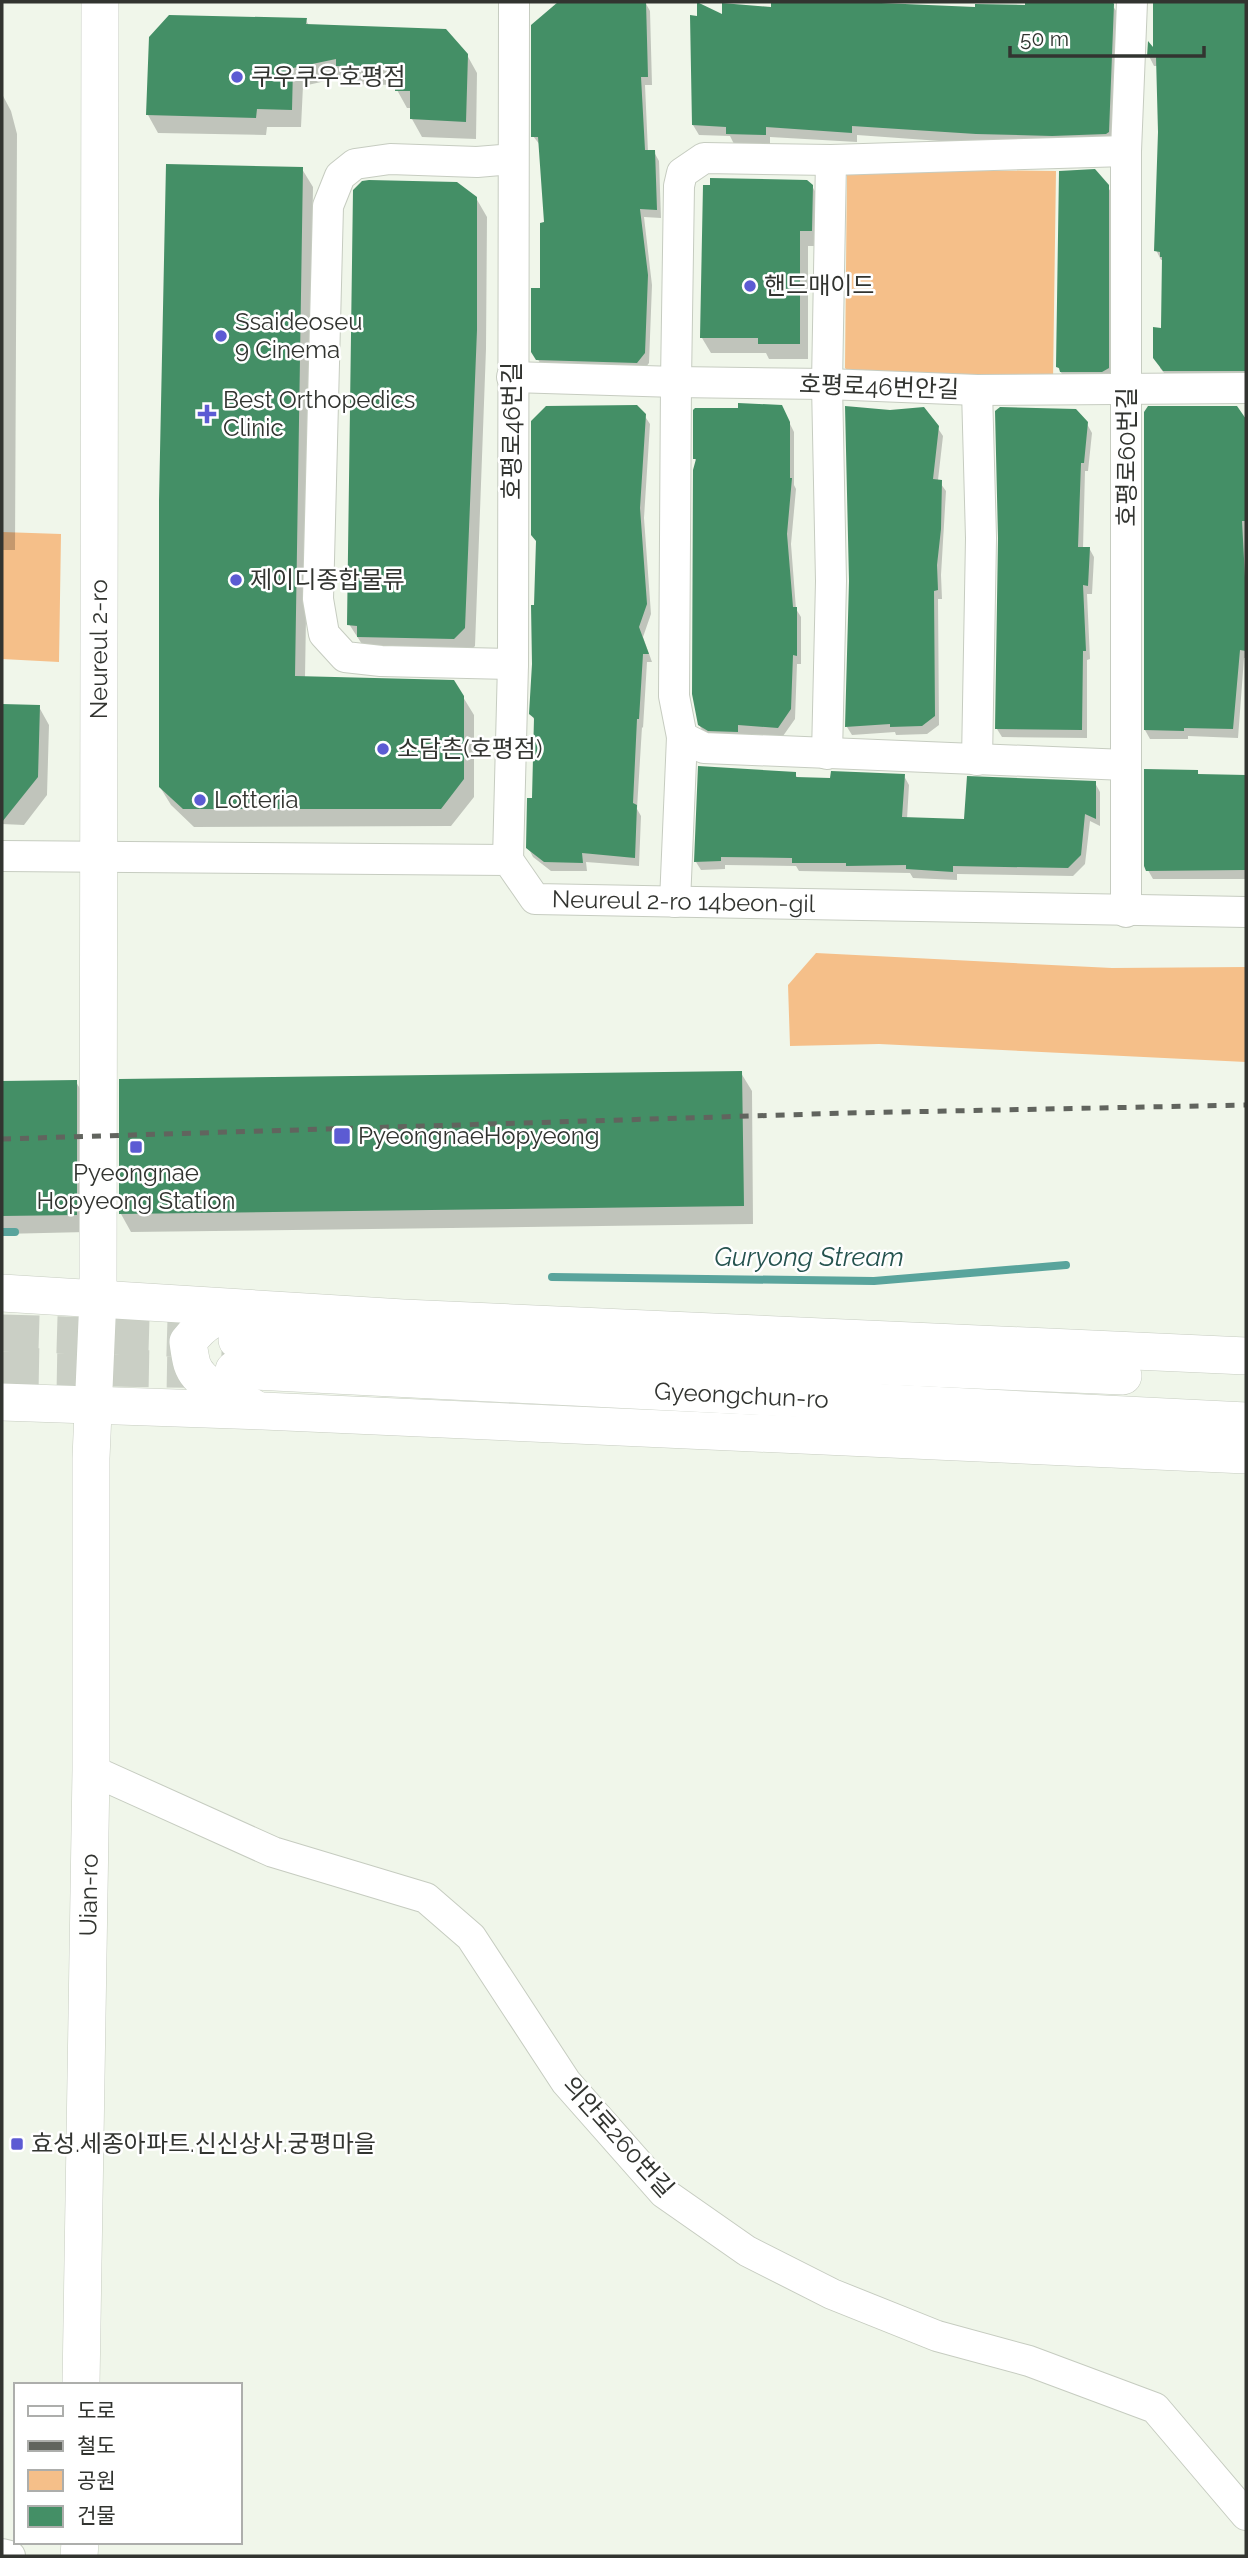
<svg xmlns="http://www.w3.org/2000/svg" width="1248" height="2558" font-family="Raleway,'Noto Sans KR',sans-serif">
  <rect width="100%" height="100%" fill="#f0f6ea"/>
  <path fill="#f5bf89" d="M847,169l209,2 -3,210 -200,-5 -8,-8z
    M2,532l59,2 -2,128 -57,-3z
    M816,953l296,15 134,-1v95l-367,-18 -89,2 -2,-61z"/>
  <path fill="#0003" d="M645,2l5,9 2,74h-7l3,67h6l5,9 2,57 -17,-1 8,68 -3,78 -7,9 -99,-4 -10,-17 9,-61 4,-66 -6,-79 -7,-9z
    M773,2h87l2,3 115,4 92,-5 1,-2h40l9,13 -5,127 -132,2 -125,-9v7l-87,-5v7h-36l-4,-8 -31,-1 -6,-10 31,-108 49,-9z
    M1155,2h91v377l-76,1 -10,-12 4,-108h-3l-5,-10 4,-118 -2,-66h-4l-5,-10 6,-4z
    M306,20l3,6 158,29 10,18 -1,66 -54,-2 -10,-18v-11h-5l-10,-18v-5l-49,-1 -4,-7 -41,9 -2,41h-34l-1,8 -108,-2 -10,-18z
    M2,94l9,17 6,23 -2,416h-13z
    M302,169l11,18 -8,491 158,19 11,18v82l-23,29 -257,1 -23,-22 -11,-18z
    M812,186l9,16 -1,44h-12v113h-39l-3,-6h-55l-9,-15z
    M1107,186l6,9v182l-50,-1 -5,-9z
    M476,198l11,19 -1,132 -11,297 -11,11 -95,-2 -20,-31z
    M1236,407l10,15v236h-2l-6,80 -50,-2v3h-38l-5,-9z
    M644,415l6,9 -6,94 7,96 -8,23 9,25h-5l-4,66 -1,-1 -5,82 4,7 -2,50 -53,-4 1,9h-36l-18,-14 -5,-10 6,-47 1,-79 -4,-7 4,-107z
    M786,416l8,16v53l2,4 -5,55 5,65 5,8v47h-4l-2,55 -12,17 -41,-2v6l-37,-6 -6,-9 -2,-263 -2,-3z
    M1087,424l5,9 -4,38h-3l-2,78 6,-1 5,9 -2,37h-5l3,65 -3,1v78l-85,-1 -5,-8z
    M937,427l6,9 -5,44 8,11 -5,84 1,24h-4l1,126 -12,9 -31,1 -1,-3 -43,3 -5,-8z
    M2,706l37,1 10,18 -2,70 -23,30 -22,-1z
    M1197,772l2,3 47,2v102h-93l-8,-14z
    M795,774l3,5 106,-3 5,9 -2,34 59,2 129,-38 5,9v34l-10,-5 -5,43 -12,12 -116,-2v6l-44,-2 -3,-5 -111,-2 -3,-5 -71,-1v4l-24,1 -5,-8z
    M741,1073l11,18 1,133 -622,8 -10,-18z
    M76,1082l11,18 -1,132 -84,2v-151z"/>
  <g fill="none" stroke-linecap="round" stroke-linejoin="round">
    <path stroke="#59a49c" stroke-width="8" d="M2,1232h13
      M552,1277l322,4 192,-16"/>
  </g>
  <path fill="#448f66" d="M558,2h88l2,75h-7l4,73h10l2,60 -17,-1 8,66 -3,78 -8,10 -101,-3 -5,-8v-64h9v-65l4,-1 -6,-85h-7v-112z
    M697,2l25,12v-11l49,4v-5h87l117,5v-3l50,1v-3h88l1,2 -5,128 -3,2 -54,2 -76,-2 -124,-8v7l-86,-6v8l-40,-1v-7l-34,-2 -2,-110 7,1z
    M1153,2h93v369h-83l-10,-13v-31l8,1 1,-71h-2v-5l-6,-1 4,-119 -2,-75h-9l1,-16 5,6z
    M169,15l138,3 -1,6 140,5 22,25 -2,68 -56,-3v-28h-15l1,-23 -60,-2v-7l-43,9 -1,42 -35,-1 -1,9 -110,-3 3,-78z
    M166,164l137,3 -8,509 159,4 10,16v83l-23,30h-258l-24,-22v-286z
    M1095,169l14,16v183l-7,4h-42l-1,-4 -3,-1 3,-196z
    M710,178l97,2 6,5 -1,46h-12v113h-42v-6h-58l3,-153h7z
    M369,180l88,2 20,15v133l-12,298 -11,11 -97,-2v-11l-10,-1 6,-435 9,-9z
    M738,403l44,2 8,17v56h2l-5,56 6,73h4v49l-4,-1 -2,54 -13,19 -40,-3v7l-30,-1 -10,-6 -6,-31 1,-224 3,-11h-3v-49l2,-2h43z
    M637,405l9,9 -6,94 7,96 -8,23 10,27h-6l-4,65h-2l-4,84 4,2 -2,53 -53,-5 1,10 -39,-1 -18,-14 1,-50h5l2,-80 -5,-4 3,-50 -1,-59h3l2,-64 -5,-6v-114l15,-15z
    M845,406l45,4 34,-3 15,19 -6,53 9,1 -1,49 -4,36 1,25 -4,1 1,125 -13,10 -32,1v-3l-45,3 4,-146z
    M1148,406h89l9,13v102h-4l4,75v55l-6,-1 -7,79 -49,-1v3l-40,-1v-318z
    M1000,407l76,2 12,13 -4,41h-3l-3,84h12l-2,39 -5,-1 3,66h-3l-1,79 -87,-1 3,-191 -3,-127z
    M2,704l38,1 -2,72 -36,45z
    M698,766l98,6v5l34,1 1,-7 74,3 -3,43 62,2 3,-43 129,5v38l-11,-5 -4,41 -13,13 -115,-2v6l-47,-3v-4l-60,1v-3h-54v-5l-71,-1v4l-27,1z
    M1144,769l54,1v4l48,1v95l-100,1 -2,-5z
    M742,1071l2,135 -625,8v-135z
    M77,1080v135l-75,1v-135z"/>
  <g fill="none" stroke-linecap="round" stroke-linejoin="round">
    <path stroke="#cacfc5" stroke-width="37" stroke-dasharray="37 18" stroke-linecap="butt" d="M2,1333l235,7
      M2,1366l223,4"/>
    <g stroke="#c6ccc0" stroke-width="32">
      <g id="minor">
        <path d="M512,377l164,5 151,2 150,6 269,-2"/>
        <path d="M513,664l-132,-3 -36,-4 -21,-23 -6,-35 10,-393 12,-30 15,-12 35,-5 87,3 36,-3"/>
        <path d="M827,754l4,-173 -4,-197 4,-224"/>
        <path d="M977,760l4,-222 -4,-148"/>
        <path d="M1126,765l-422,-17 -22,-11 -8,-41 2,-314 3,-196 3,-13 22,-15 127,2 295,-9"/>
        <path id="s1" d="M2,856l506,4 27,39 711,13"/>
        <path d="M508,860l5,-196 1,-662"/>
        <path d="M675,902l7,-165"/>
        <path d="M1126,912v-761l6,-149"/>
        <path d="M91,1770l182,82 153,46 45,39 95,145 98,111 83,58 85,43 105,42 92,25 126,47 91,107"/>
        <path d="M2,2554l8,2"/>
      </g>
    </g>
    <g stroke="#c6ccc0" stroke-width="38">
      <g id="tertiary">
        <path d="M2,1293l401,25 843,38"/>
        <path d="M241,1312c-26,4 -37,9 -53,30 1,7 2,15 4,22 7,22 41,34 60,43"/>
        <path d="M237,1340l886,36"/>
        <path id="s2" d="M234,1370l1012,51"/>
        <path d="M2,1402l261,9 983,44"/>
        <path id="s3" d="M81,2385l10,-615v-312l7,-161 2,-1295"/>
        <path d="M79,2556l1,-14"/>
      </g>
    </g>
    <use href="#minor" stroke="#fff" stroke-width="30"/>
    <use href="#tertiary" stroke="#fff" stroke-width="37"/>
    <path stroke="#61645e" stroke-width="5" stroke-dasharray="9 9" stroke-linecap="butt" d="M2,1139l846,-26 398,-8"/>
  </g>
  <g fill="#5c5bd3" stroke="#fff" stroke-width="2.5">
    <circle cx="237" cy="77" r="7"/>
    <circle cx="750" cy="286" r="7"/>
    <circle cx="221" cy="336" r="7"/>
    <path d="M203.5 403.5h7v7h7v7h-7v7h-7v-7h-7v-7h7z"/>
    <circle cx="236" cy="580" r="7"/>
    <circle cx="383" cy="749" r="7"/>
    <circle cx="200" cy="800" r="7"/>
    <rect x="333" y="1127" width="18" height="18" rx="3.5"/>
    <rect x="129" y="1140" width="14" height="14" rx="3.5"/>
    <rect x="10" y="2137" width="14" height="14" rx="3.5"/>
  </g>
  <g text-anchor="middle" stroke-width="5" stroke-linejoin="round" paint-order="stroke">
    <g font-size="24" fill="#323430" stroke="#fff" text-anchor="start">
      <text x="251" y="85">쿠우쿠우호평점</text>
      <text x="764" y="294">핸드매이드</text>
      <text x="235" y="330">Ssaideoseu<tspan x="235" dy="28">9 Cinema</tspan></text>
      <text x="223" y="408">Best Orthopedics<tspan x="223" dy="28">Clinic</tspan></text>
      <text x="250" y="588">제이디종합물류</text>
      <text x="397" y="757">소담촌(호평점)</text>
      <text x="214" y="808">Lotteria</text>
      <text x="358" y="1144">PyeongnaeHopyeong</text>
      <text x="136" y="1181" text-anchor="middle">Pyeongnae<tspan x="136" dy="28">Hopyeong Station</tspan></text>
      <text x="31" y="2152">효성.세종아파트.신신상사.궁평마을</text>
    </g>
    <g font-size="24" fill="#323430" stroke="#fff">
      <text transform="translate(879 387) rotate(2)" y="8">호평로46번안길</text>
      <text transform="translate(512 431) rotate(-90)" y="8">호평로46번길</text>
      <text transform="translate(1127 457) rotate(-90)" y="8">호평로60번길</text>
      <text dy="8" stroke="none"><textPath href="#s3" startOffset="1736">Neureul 2-ro</textPath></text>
      <text dy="8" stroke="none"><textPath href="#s1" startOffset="702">Neureul 2-ro 14beon-gil</textPath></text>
      <text dy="8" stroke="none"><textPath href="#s2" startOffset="508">Gyeongchun-ro</textPath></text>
      <text dy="8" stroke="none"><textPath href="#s3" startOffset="490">Uian-ro</textPath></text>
      <text transform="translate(618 2137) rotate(48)" y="8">의안로260번길</text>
    </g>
    <g font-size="26" font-style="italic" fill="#25534f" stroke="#fff">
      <text x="809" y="1266">Guryong Stream</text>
    </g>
  </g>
  <rect width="1248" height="2558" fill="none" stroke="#323430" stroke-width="7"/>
  <rect x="14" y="2383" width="228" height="161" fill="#ffffff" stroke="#adaeac" stroke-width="2"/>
  <rect x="28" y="2406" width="35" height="10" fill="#ffffff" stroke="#adaeac" stroke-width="2"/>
  <text x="77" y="2418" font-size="21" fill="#323430">도로</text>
  <rect x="28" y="2441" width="35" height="10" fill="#61645e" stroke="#adaeac" stroke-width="2"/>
  <text x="77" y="2453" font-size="21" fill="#323430">철도</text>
  <rect x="28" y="2470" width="35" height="21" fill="#f5bf89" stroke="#adaeac" stroke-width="2"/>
  <text x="77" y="2488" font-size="21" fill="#323430">공원</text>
  <rect x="28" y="2506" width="35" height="21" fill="#448f66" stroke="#adaeac" stroke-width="2"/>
  <text x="77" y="2523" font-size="21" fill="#323430">건물</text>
  <path d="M1010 46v10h194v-10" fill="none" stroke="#323430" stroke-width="3.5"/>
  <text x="1020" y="46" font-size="21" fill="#323430" stroke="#ffffff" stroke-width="5" paint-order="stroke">50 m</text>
</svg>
